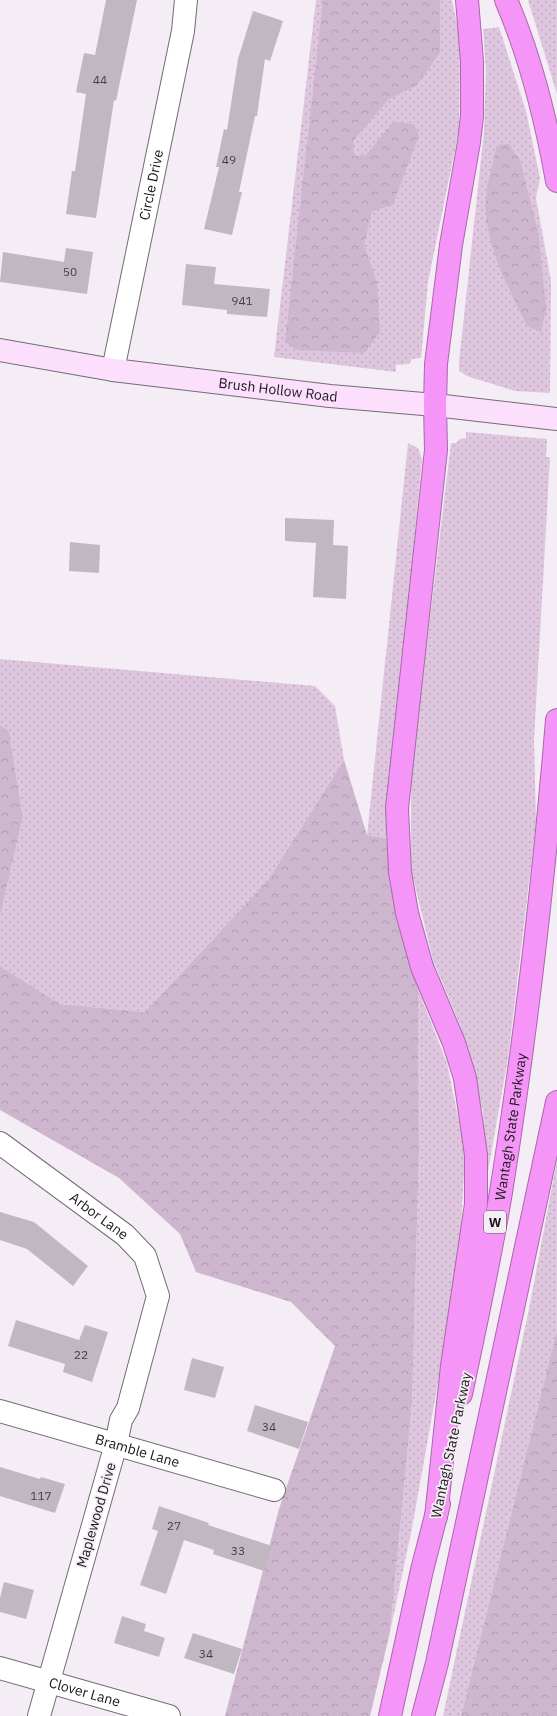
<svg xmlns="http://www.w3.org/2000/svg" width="557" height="1716" font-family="'IBM Plex Sans',sans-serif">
  <defs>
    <pattern id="grass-dots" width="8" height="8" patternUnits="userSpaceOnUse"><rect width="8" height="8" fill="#dec6de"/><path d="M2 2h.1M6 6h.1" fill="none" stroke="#bea9be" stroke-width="1.8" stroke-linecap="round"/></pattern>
    <pattern id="forest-crowns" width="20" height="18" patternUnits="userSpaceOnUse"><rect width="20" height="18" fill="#ceb6ce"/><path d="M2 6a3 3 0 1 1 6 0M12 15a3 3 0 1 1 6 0" fill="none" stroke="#b09cb0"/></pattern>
  </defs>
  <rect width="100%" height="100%" fill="#f5edf5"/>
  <path fill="url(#grass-dots)" d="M316,0h136l8,38 -1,92 -31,152 -7,76 -9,1 -3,5 -13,1v7l-122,-15z
    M528,0h29v94z
    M499,27l27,84 14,67 -4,20 15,83 -1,112 -35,-2 -48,-15 -8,-5v-9l25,-230 2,-62 -3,-41z
    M466,432l81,7 -1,18h4l-16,283 2,83 -28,235 -24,136 -1,-83 -23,-86 -27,-65 -22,-91v-93l40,-333h5l4,-4 6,-1z
    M408,443l10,5 4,11 -36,379 -19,-3z
    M0,659l315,27 20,20 9,54 -76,120 -123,132 -85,-8 -60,-38v-50l23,-99 -14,-86 -9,-6z
    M418,989l29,74 18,89 -6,114 -47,262 -22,104 22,-228 7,-253z
    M557,1160v170l-96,386h-18l87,-412z"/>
  <path fill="url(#forest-crowns)" d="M323,0h117v52l-23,33 -28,14 -36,42 1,15 12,-1 27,-33 21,2 5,11 -26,70 -21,6 -8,34 13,37 3,50 -16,21 -67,-3 -12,-8z
    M509,144l11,16 19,76 7,73 -5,23 -14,-6c-18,-38 -44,-83 -41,-127 1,-18 7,-36 11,-54z
    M0,725l9,6 14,86 -23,99z
    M344,760l23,75 19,3 12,79 20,72 1,162 -7,253 -22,228 -20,84h-145l54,-207 56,-163 -44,-44 -95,-30 -16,-38 -61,-56 -119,-68v-144l60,38 85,8 123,-132z
    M557,1330v386h-96z"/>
  <path fill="#c0b8c0" d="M106,0h31l-21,101 -2,-1 -18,118 -30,-4 6,-43h3l11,-77 -10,-2 8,-39 11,2z
    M253,11l30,10 -13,40 -5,-2 -8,57h-2l-16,76h3l-10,43 -28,-6 15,-62h-3l8,-38 3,1 11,-71z
    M66,248l27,4 -6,42 -87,-12 3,-30 61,10z
    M186,264l30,3 -2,17 56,5 -3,28 -40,-3v-4l-45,-5z
    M285,518l49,2 -1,25 15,1 -2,53 -33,-2 3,-54 -31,-2z
    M70,542l30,3 -1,28 -30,-2z
    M0,1212l34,10 54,44 -15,20 -46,-37 -27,-9z
    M16,1320l63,20 6,-15 23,7 -16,50 -29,-10 2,-8 -57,-18z
    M192,1358l32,9 -9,31 -31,-8z
    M255,1405l53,17 -9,27 -52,-18z
    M0,1467l40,12 1,-2 24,7 -10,29 -55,-17z
    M159,1506l50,17 -1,2 64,21 -8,25 -51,-17 1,-4 -30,-10 -18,54 -26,-9 18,-54 -6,-2z
    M4,1582l30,8 -8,29 -26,-7v-14z
    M122,1616l24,8 -2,7 21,7 -6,19 -45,-14z
    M193,1633l49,16 -8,25 -50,-16z"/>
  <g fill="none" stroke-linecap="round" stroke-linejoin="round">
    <g stroke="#736c73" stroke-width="24">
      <g id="minor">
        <path id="s1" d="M113,370l70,-339 3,-31"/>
        <path id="s2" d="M0,1143l125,92 20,21 13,40 -30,112 -7,12 -5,24 -77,272"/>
        <path id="s3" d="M0,1411l274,79"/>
        <path id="s4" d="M0,1668l169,48"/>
      </g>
    </g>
    <g stroke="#736c73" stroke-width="24">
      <g id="secondary">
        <path id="s5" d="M0,350l113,20 217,26 105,9 122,14"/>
      </g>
    </g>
    <g stroke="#a869aa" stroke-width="24">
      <g id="motorway">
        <path d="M506,0c25,58 40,119 51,181"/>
        <path id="s6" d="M461,1394c14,-67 29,-134 40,-202 25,-156 43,-314 56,-472"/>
        <path d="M436,1517l16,-151 24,-162v-49l-11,-77 -11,-35 -32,-76 -15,-54 -7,-41 -3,-64 39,-358 -1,-45 1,-41 15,-119 18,-103 3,-26v-55l-5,-61"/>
        <path d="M390,1716l32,-146 17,-66"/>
        <path d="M423,1716l14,-53 120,-561"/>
      </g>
    </g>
    <use href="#minor" stroke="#fff" stroke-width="22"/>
    <use href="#secondary" stroke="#fcdffd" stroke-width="22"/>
    <use href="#motorway" stroke="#f495f7" stroke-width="22"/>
  </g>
  <g text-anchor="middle" stroke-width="3.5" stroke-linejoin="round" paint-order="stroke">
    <g font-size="12" fill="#443f44">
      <text x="100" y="84">44</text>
      <text x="229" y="164">49</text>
      <text x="70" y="276">50</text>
      <text x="242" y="305">941</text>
      <text x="81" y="1359">22</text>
      <text x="269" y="1431">34</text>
      <text x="41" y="1500">117</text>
      <text x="174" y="1530">27</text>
      <text x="238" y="1555">33</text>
      <text x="206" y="1658">34</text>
    </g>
    <rect fill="#f5edf5" stroke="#5c575c" stroke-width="1" x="484" y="1211" width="22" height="22" rx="3"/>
    <g font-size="13" font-weight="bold" fill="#1a171a">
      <text x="495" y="1227">W</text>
    </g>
    <g font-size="14" fill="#1a171a" stroke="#f5edf5">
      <text dy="5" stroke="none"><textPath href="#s1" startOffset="189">Circle Drive</textPath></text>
      <text dy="5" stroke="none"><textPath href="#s5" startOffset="281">Brush Hollow Road</textPath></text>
      <text dy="5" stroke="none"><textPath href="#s6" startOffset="272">Wantagh State Parkway</textPath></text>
      <text dy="5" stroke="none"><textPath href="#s2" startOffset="123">Arbor Lane</textPath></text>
      <text transform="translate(451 1445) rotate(-78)" y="5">Wantagh State Parkway</text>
      <text dy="5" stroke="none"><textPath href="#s3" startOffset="143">Bramble Lane</textPath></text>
      <text transform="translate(96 1515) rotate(-74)" y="5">Maplewood Drive</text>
      <text dy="5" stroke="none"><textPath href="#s4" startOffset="88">Clover Lane</textPath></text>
    </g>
  </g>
</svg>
